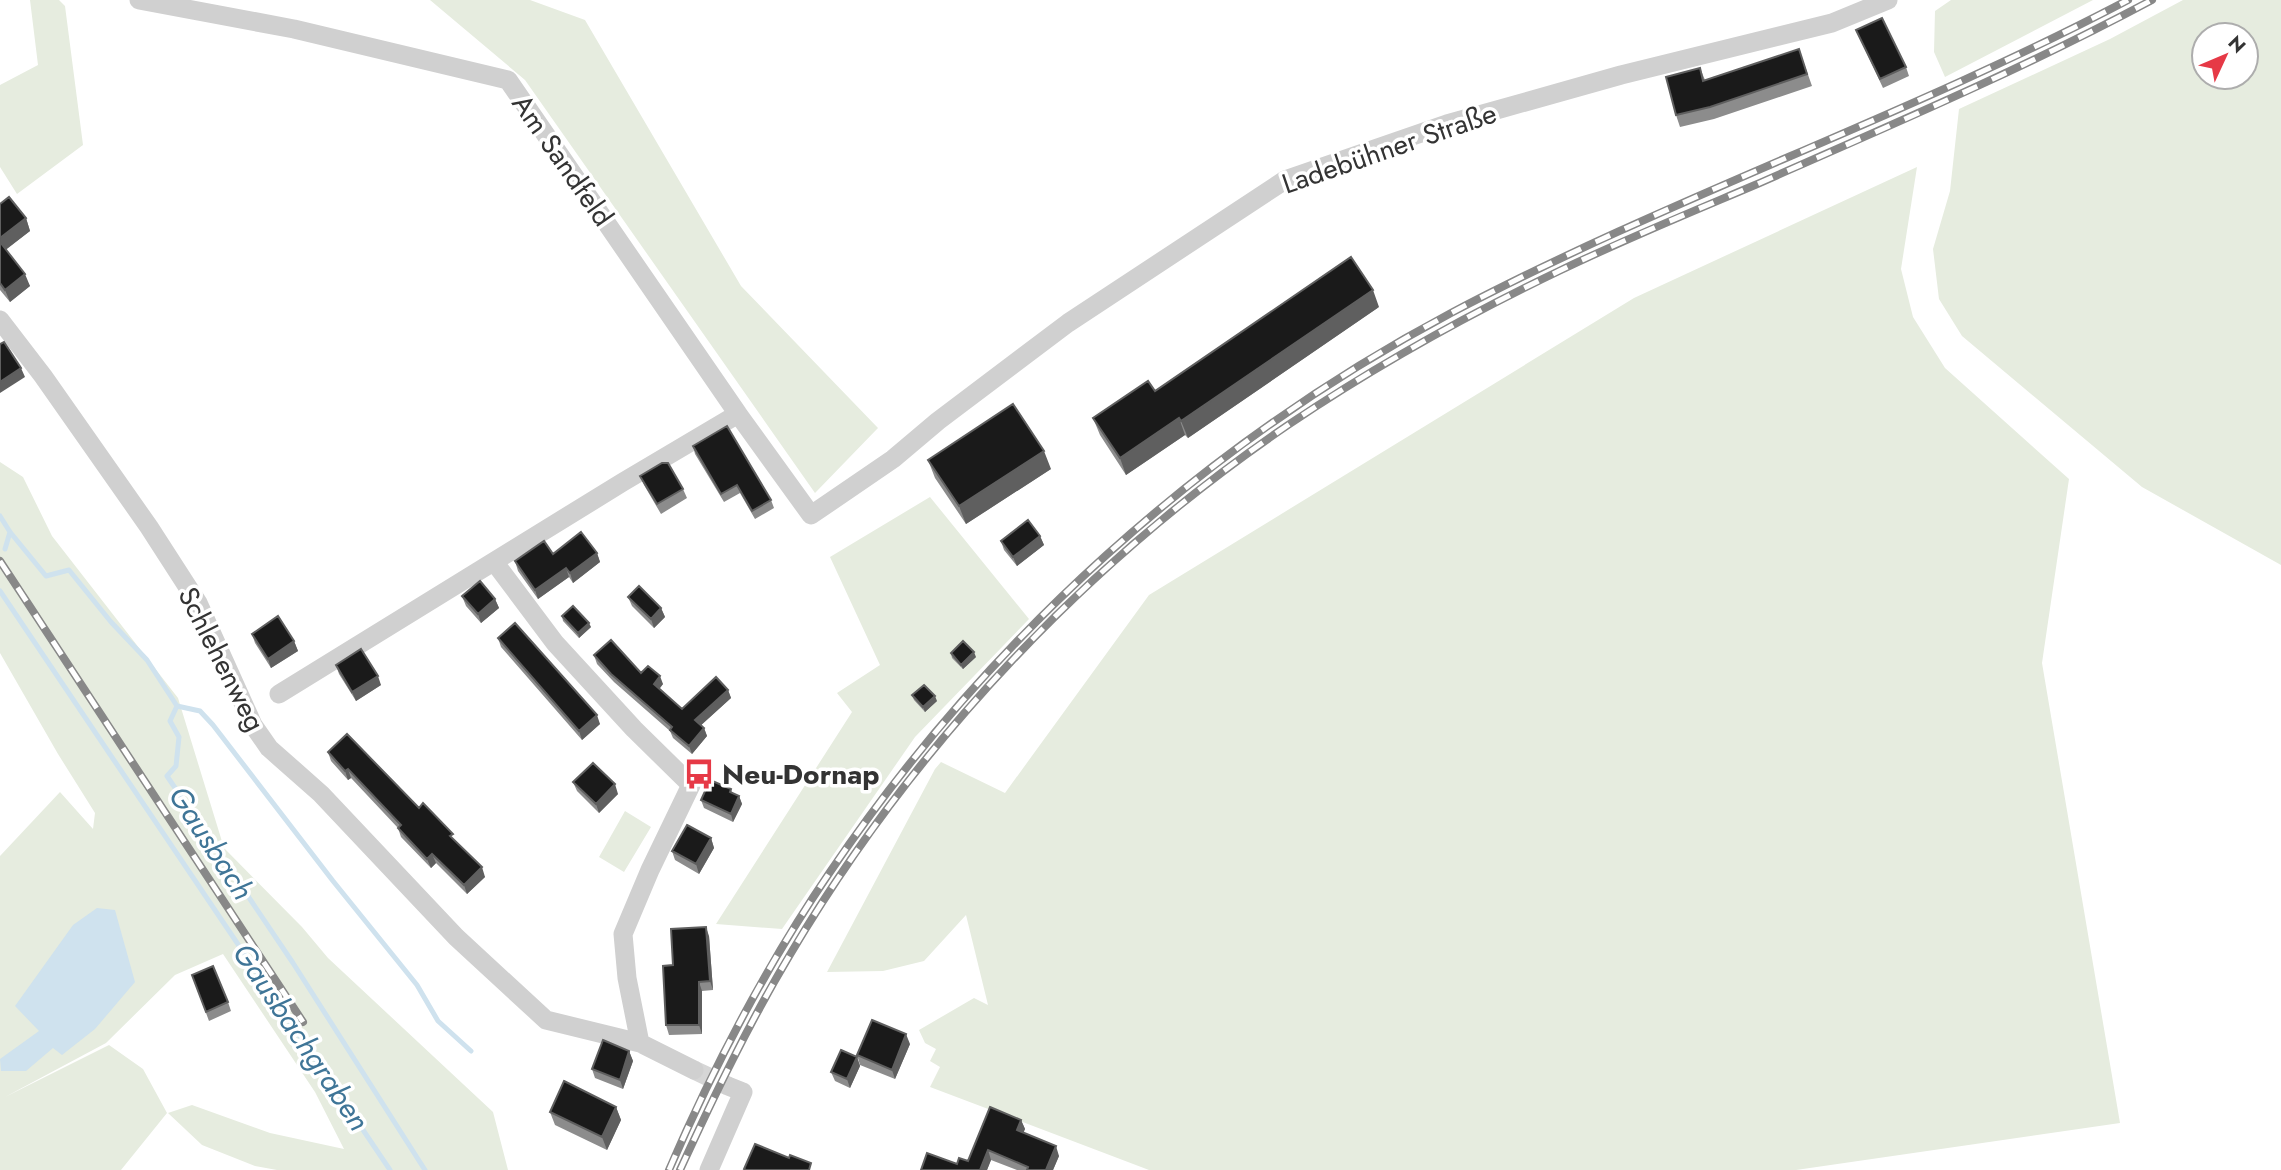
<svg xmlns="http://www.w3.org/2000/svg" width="2281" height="1170" font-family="Jost,sans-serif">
  <rect width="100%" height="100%" fill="#fff"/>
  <path fill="#e6ecdf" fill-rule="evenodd" d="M30,0h29l6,6 18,139 -66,49 -17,-27v-82l38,-20z
    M430,0h100l55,20 156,266 137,142 -63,65 -290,-413z
    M1951,0h142l-148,77 -11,-25 1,-41z
    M2183,0h98v565l-139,-78 -180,-151 -23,-37 -6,-50 17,-58 9,-82 151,-70zM2204,35h42v42h-42z
    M1917,167l-16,102 12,48 32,51 124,111 -27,184 78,460 -324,47h-647l-219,-83 10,-20 -10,-6 6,-12 -11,-6 -6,-13 55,-32 14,7 -22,-90 -42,46 -41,10 -56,1 108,-203 6,-7 64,31 144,-198 485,-297z
    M0,462l23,15 29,59 126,162 46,150 78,79 26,31 165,154 15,58h-231l-22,-4 -53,-21 -34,-32 24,-8 78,28 74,16 -29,-57 -92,-138 -48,21 -69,68 -101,54 104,-52 34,24 24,44 -46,57h-121v-314l60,-64 33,37 2,-16 -37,-59 -58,-101z
    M930,497l99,122 -114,118 -133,192 -66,-5 136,-212 -15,-19 43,-28 -50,-108z
    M625,811l26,16 -27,45 -25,-15z"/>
  <path fill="#cfe2ee" d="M97,908l18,2 20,72 -40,47 -33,26 -9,-7 -27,23h-25l-1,-12 39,-28 -24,-25 58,-81z"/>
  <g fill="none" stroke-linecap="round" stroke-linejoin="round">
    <path stroke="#cfe2ee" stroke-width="5" d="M0,516l10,16 36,44 23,-6 42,52 36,38 30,46 -7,15 9,16 -3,29 -9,10 126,187 132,207
      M5,549l5,-17
      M0,591l390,579
      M177,706l23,5 13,14 120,156 84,104 21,36 33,30"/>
    <path stroke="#d6d6d6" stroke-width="19" stroke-dasharray="19 10" stroke-linecap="butt" d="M694,1070l34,16"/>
    <path stroke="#d0d0d0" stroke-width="19" d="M139,0l155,29 214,51 230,334 73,101 82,-56 45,-38 130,-98 217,-143 162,-56 174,-49 211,-52 56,-23
      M0,320l43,56 106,151 49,76 55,122 16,23 52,46 135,143 90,83 94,23 54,27
      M495,563l60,80 79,86 57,56 -41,85 -27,64 4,44 13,65
      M279,694l344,-212 115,-68
      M709,1170l34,-78 -15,-6"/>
    <g stroke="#888" stroke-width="8">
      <path id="rail" d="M0,561l303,461
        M669,1170c45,-104 97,-204 161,-298 157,-232 373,-427 621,-559 220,-116 457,-197 677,-313
        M680,1170c34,-74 69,-147 111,-217 123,-208 297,-392 497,-528 86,-58 177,-109 271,-154 64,-31 130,-58 196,-86 134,-59 268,-116 397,-185"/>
    </g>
    <use href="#rail" stroke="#fff" stroke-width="5" stroke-dasharray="16" stroke-linecap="butt"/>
  </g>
  <path fill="#8c8c8c" d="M1856,30l50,37 3,9 -26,12z
    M1799,49l13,37 -98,33 -34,8 -4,-12 24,-47 5,12z
    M0,204l26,14 4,13 -24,18 24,37 -20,16 -10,-12z
    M1379,307l-191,131 -3,-3 -59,40 -26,-40 -7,-17 62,-27z
    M693,446l78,54 3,8 -19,11 -15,-26 -16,9 -29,-48z
    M928,460l123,9 -85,55 -31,-46z
    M640,476l43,13 4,9 -26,16 -17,-29z
    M1040,536l4,9 -27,21 -13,-16 -3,-9z
    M597,553l3,9 -27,21 -4,-6 -31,22 -20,-28 -3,-10 38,-7z
    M462,596l33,3 4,9 -18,15 -15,-17z
    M628,597l33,11 4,9 -11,11 -22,-22z
    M562,616l29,11 -12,11 -16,-17z
    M252,634l42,7 4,10 -27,17 -16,-25z
    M498,638l102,86 -18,16 -81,-93z
    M951,653l25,4 -13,12 -11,-11z
    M594,655l47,18 22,11 -4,5 23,20 46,-19 3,8 -30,27 3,3 3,8 -15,18 -19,-16 -3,-7 -56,-49 -17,-18z
    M336,665l45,20 -25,16 -17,-27z
    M912,695l25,6 -12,11 -11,-12z
    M328,752l91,56 37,34 29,35 -18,17 -31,-31 -5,5 -30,-31 -3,-9 -47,-50 -3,2 -17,-19z
    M573,782l45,12 -19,19 -22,-22z
    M731,789l1,4 7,3 3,8 -9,18 -29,-14 -3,-8z
    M711,838l3,10 -15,26 -24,-14 -3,-9z
    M709,936l4,54 -11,1v43l-33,1 -3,-10 7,-60z
    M192,975l36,27 3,9 -22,10z
    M910,1044l-15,35 -35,-14 -3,-10z
    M629,1051l4,10 -10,28 -28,-11 -3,-9z
    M857,1057l3,9 -10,22 -15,-7 -4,-9z
    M616,1107l5,13 -14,30 -52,-25 -5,-13z
    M1021,1120l4,9 -2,3 36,24 -6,14h-36l-26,-10 -4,10h-66l47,-9z"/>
  <path fill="#5f5f5f" d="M26,218l4,13 -27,21 -3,-8v-6z
    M25,274l5,12 -20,16 -5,-12z
    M1373,290l6,17 -191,131 -7,-17z
    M21,368l4,9 -25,16v-11z
    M1179,418l6,17 -59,40 -6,-17z
    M1044,451l7,18 -85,55 -7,-18z
    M1040,536l4,9 -27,21 -4,-9z
    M597,553l3,9 -27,21 -3,-10z
    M566,568l3,9 -31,22 -3,-9z
    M495,599l4,9 -18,15 -3,-9z
    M661,608l4,9 -11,11 -3,-9z
    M589,623l2,4 -12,11 -1,-5z
    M294,641l4,10 -27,17 -3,-9z
    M974,652l2,5 -13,12 -2,-4z
    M378,676l3,9 -25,16 -4,-9z
    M660,676l3,8 -6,8 -3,-8z
    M728,690l3,8 -33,30 -3,-8z
    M935,696l2,5 -12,11 -2,-5z
    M597,715l3,9 -18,16 -3,-9z
    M704,728l3,8 -15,18 -3,-8z
    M348,769l3,9 -3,2 -3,-9z
    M615,784l3,10 -19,19 -3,-9z
    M739,796l3,8 -9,18 -2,-8z
    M711,838l3,10 -15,26 -3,-10z
    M432,854l4,9 -5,5 -4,-9z
    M482,867l3,10 -18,17 -3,-9z
    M706,927l3,9 4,54 -3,-9z
    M699,982l3,9v43l-3,-9z
    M906,1034l4,10 -15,35 -3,-9z
    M629,1051l4,10 -10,28 -3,-9z
    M857,1057l3,9 -10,22 -3,-9z
    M616,1107l5,13 -14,30 -5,-13z
    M1021,1120l4,9 -4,10 -4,-9z
    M1056,1146l3,10 -6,14h-7z
    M988,1150l3,10 -4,10h-7z"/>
  <path fill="#1a1a1a" stroke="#5f5f5f" stroke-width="2" d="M1882,18l24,49 -26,12 -24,-49z
    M1799,49l8,25 -97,33 -34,8 -10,-38 34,-9 3,13z
    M9,197l17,21 -26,20v-34z
    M0,242l25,32 -20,16 -5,-7z
    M1351,257l22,33 -192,131 -2,-3 -59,40 -27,-40 55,-37 7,10z
    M4,342l17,26 -21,14v-38z
    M1013,404l31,47 -85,55 -31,-46z
    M727,426l44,74 -19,11 -15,-26 -16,9 -28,-48z
    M662,463h6l15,26 -26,15 -17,-28z
    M1028,520l12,16 -27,21 -12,-16z
    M581,532l16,21 -27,20 -4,-5 -31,22 -20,-29 29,-20 9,13z
    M480,581l15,18 -17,15 -16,-18z
    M639,586l22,22 -10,11 -23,-22z
    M573,606l16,17 -11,10 -16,-17z
    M278,616l16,25 -26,18 -16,-25z
    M515,623l82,92 -18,16 -81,-93z
    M611,640l30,33 7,-7 12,10 -6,8 28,25 34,-32 12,13 -33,30 9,8 -15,18 -19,-16 2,-3 -61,-53 -17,-19z
    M963,641l11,11 -13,13 -10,-12z
    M361,649l17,27 -26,16 -16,-27z
    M924,685l11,11 -12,11 -11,-12z
    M347,734l72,74 4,-5 30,31 -3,2 32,31 -18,18 -32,-31 -5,5 -29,-31 3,-3 -53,-56 -3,2 -17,-19z
    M593,763l22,21 -19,20 -23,-22z
    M710,780l21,9 -1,3 9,4 -8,18 -30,-14z
    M687,825l24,13 -15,26 -24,-13z
    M706,927l4,54 -11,1v43h-33l-3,-59 10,-1 -2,-36z
    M213,966l15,36 -22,10 -14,-37z
    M872,1020l34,14 -14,36 -35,-15z
    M603,1040l26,11 -9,29 -28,-11z
    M841,1050l16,7 -10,22 -16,-7z
    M564,1081l52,26 -14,30 -52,-25z
    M990,1107l31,13 -4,10 39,16 -10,24h-19l1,-3 -40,-17 -8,20h-59l6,-17 30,11 2,-6 9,3z
    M755,1144l34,14 1,-3 21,8 -2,7h-63l-2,-1z"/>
  <defs>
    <g id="bus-bare" transform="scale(2.415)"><path d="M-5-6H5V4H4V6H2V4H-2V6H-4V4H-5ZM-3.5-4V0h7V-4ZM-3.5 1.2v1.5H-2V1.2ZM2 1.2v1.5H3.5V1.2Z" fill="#e63946" stroke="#fff" stroke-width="2.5" paint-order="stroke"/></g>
  </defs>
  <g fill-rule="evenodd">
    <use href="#bus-bare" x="699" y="774"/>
  </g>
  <g text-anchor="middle" stroke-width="7" stroke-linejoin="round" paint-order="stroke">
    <g font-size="28" fill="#333" stroke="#fff">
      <text transform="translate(1389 148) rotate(-19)" y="10">Ladebühner Straße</text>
      <text transform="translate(563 160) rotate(55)" y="10">Am Sandfeld</text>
      <text transform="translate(222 659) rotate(63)" y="10">Schlehenweg</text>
    </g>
    <g font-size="28" font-weight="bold" fill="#333" stroke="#fff" text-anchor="start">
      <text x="722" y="784">Neu-Dornap</text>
    </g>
    <g font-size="30" font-style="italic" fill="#3f7597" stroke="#fff">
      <text transform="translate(211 843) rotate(57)" y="10">Gausbach</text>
      <text transform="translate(301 1037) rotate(56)" y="10">Gausbachgraben</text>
    </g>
  </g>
  <g transform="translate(2225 56) rotate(46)"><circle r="33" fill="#ffffff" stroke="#adadad" stroke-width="2"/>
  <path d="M0-5L12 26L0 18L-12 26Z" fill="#e63946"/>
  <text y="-10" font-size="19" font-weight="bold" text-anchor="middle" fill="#333333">N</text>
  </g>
</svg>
